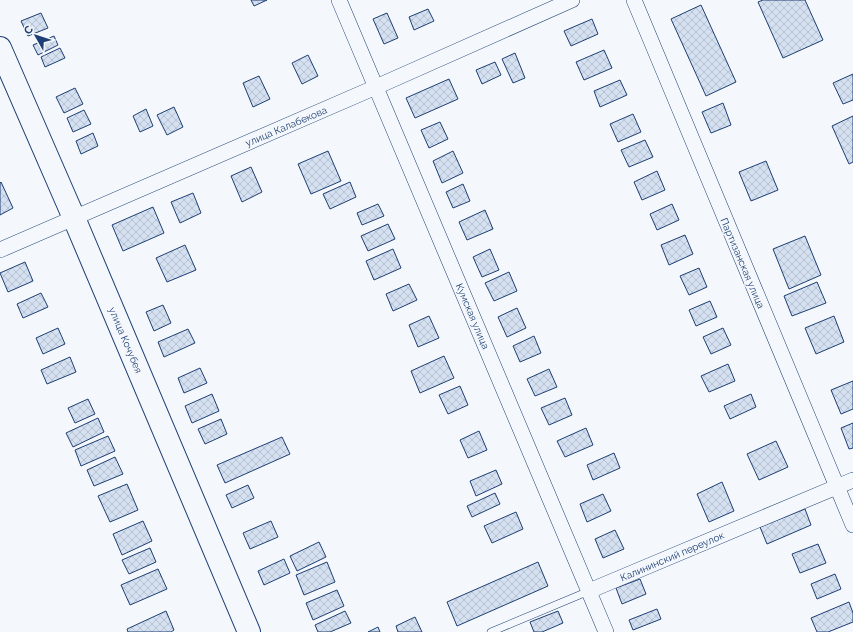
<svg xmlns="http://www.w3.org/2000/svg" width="853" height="632" font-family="Raleway,sans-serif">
  <defs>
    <pattern id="building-cross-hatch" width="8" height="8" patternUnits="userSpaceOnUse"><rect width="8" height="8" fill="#d5e0f0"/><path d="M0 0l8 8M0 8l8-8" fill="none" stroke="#b6c1d1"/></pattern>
  </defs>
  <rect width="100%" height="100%" fill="#f4f7fb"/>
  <path fill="url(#building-cross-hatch)" stroke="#1d3f73" d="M251,0h16l-13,6z
    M763,0h42l18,40 -40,18 -25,-56z
    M701,5l35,77 -30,14 -35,-77z
    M428,9l6,12 -20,9 -5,-13z
    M41,13l7,15 -20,8 -7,-15z
    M387,13l11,25 -14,6 -11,-25z
    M592,19l6,15 -27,12 -7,-15z
    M54,36l4,9 -20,10 -5,-10z
    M60,48l5,10 -20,9 -4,-10z
    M604,50l8,18 -28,12 -8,-18z
    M515,53l10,25 -12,5 -11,-24z
    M308,55l10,21 -16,8 -10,-21z
    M495,62l6,13 -19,9 -6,-14z
    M853,74v26l-10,4 -10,-21z
    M259,76l11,23 -17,8 -10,-24z
    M449,79l9,20 -43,19 -9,-20z
    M620,80l7,15 -27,12 -6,-16z
    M75,88l8,16 -19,9 -8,-16z
    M723,103l8,22 -20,8 -9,-21z
    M174,107l9,20 -16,8 -10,-20z
    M146,109l7,17 -13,6 -7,-16z
    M84,110l7,14 -18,8 -6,-14z
    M633,114l8,18 -23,10 -8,-18z
    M853,116v46l-4,2 -17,-38z
    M440,122l8,17 -19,9 -8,-18z
    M93,133l5,13 -17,8 -5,-13z
    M645,140l8,17 -24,10 -8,-17z
    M328,151l13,30 -30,13 -13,-30z
    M453,151l10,22 -21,10 -9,-22z
    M766,161l12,29 -27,11 -12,-29z
    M251,167l11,25 -20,10 -11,-26z
    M657,171l8,19 -23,10 -8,-18z
    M1,182l12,26 -13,7v-32z
    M350,182l6,15 -26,12 -7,-15z
    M463,184l7,17 -17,7 -7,-16z
    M193,193l8,20 -21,10 -9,-21z
    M378,204l6,12 -22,9 -5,-12z
    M672,204l7,16 -22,10 -7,-16z
    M153,207l11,26 -41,18 -11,-26z
    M485,210l8,19 -26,11 -8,-18z
    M388,224l7,15 -27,12 -7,-15z
    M685,235l8,19 -24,11 -8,-20z
    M805,236l16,39 -32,14 -16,-40z
    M185,245l11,25 -29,12 -11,-24z
    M393,249l8,19 -27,12 -8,-19z
    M490,249l9,21 -17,7 -9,-20z
    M25,262l8,19 -25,11 -8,-19z
    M699,268l8,19 -18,8 -9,-19z
    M509,272l8,19 -23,10 -9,-18z
    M817,282l9,21 -34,13 -8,-20z
    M409,284l8,16 -24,11 -7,-17z
    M41,293l7,14 -25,11 -6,-14z
    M710,301l7,16 -21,9 -7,-16z
    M163,305l8,18 -17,8 -8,-19z
    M517,308l9,20 -19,9 -9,-20z
    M429,316l10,22 -21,9 -9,-22z
    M834,316l10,26 -28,12 -11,-26z
    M58,328l7,16 -22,10 -7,-16z
    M723,328l8,17 -20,9 -8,-17z
    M188,329l7,14 -31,14 -6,-15z
    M534,336l7,17 -21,9 -7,-16z
    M444,356l10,22 -34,15 -9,-22z
    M70,357l6,15 -29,12 -6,-14z
    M728,364l7,17 -26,11 -8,-16z
    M200,368l7,15 -23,10 -6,-15z
    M549,369l8,18 -22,9 -8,-17z
    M853,381v28l-12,5 -10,-24z
    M460,386l8,19 -20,9 -9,-19z
    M212,394l7,17 -27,12 -7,-17z
    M751,394l5,13 -26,12 -6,-13z
    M565,398l7,17 -23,10 -8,-17z
    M88,399l7,15 -20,9 -7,-15z
    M98,418l6,14 -31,15 -7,-14z
    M221,419l6,15 -22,10 -7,-15z
    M853,423v25l-4,1 -8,-21z
    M586,428l7,17 -28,12 -8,-16z
    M479,431l8,19 -19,8 -8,-18z
    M108,436l7,15 -34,15 -6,-16z
    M282,437l8,17 -65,29 -8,-18z
    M776,441l12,26 -29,13 -12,-26z
    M614,453l6,15 -27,12 -6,-15z
    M115,457l8,17 -29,12 -7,-16z
    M496,470l6,14 -26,12 -6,-15z
    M722,482l12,29 -25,11 -12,-28z
    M127,484l11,26 -28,12 -12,-26z
    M248,485l6,13 -22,10 -6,-13z
    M495,493l5,11 -28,13 -5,-11z
    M603,494l8,17 -24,11 -7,-18z
    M805,509l6,16 -44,19 -7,-17z
    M516,512l7,17 -31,14 -8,-17z
    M143,521l9,20 -30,14 -9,-21z
    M271,521l7,16 -28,12 -7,-16z
    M615,530l9,19 -21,9 -8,-19z
    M319,542l7,15 -29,14 -7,-15z
    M818,544l8,19 -26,10 -8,-19z
    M150,548l6,14 -27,12 -7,-14z
    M284,559l6,14 -26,12 -6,-14z
    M327,562l8,20 -31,13 -8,-20z
    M538,562l10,24 -91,40 -10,-24z
    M158,569l9,20 -37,16 -9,-20z
    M835,574l6,15 -24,10 -6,-15z
    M640,579l6,15 -24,10 -6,-16z
    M337,590l7,16 -31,14 -7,-17z
    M849,602l4,11v9l-25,10h-11l-6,-14z
    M657,609l4,10 -28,11 -4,-10z
    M166,611l8,19 -3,2h-43l-1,-3z
    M345,611l6,12 -21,9h-12l-3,-7z
    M558,611l5,12 -21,9h-8l-4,-10z
    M415,617l7,15h-24l-2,-6z
    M378,627l2,5h-12z"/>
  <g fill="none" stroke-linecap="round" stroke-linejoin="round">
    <g stroke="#1d3f73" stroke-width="8">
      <path id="service" d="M491,632l98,-41"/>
    </g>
    <g stroke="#1d3f73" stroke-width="16">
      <path id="minor" d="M339,0l267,632
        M634,0l219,525
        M0,250l376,-163 196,-87
        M589,591l264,-111"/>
    </g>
    <g stroke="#1d3f73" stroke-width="24">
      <path id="primary" d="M0,48l74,170 175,414"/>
    </g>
    <use href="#service" stroke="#f4f7fb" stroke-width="7"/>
    <use href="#minor" stroke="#f4f7fb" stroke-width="15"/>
    <use href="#primary" stroke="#f4f7fb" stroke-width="22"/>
  </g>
  <g text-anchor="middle" stroke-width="3" stroke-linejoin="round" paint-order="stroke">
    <g font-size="10" fill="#1d3f73" stroke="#f4f7fb">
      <text transform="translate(286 126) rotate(-23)" y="4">улица Калабекова</text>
      <text transform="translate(743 263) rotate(67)" y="4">Партизанская улица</text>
      <text transform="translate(473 316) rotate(67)" y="4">Кумская улица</text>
      <text transform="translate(126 340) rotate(67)" y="4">улица Кочубея</text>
      <text transform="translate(672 556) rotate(-23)" y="4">Калининский переулок</text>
    </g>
  </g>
  <g transform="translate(36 36) rotate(309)" stroke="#f4f7fb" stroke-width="3" paint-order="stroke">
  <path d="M0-3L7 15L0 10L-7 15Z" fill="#1d3f73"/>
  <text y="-6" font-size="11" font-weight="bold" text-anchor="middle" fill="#1d3f73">С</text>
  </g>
</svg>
